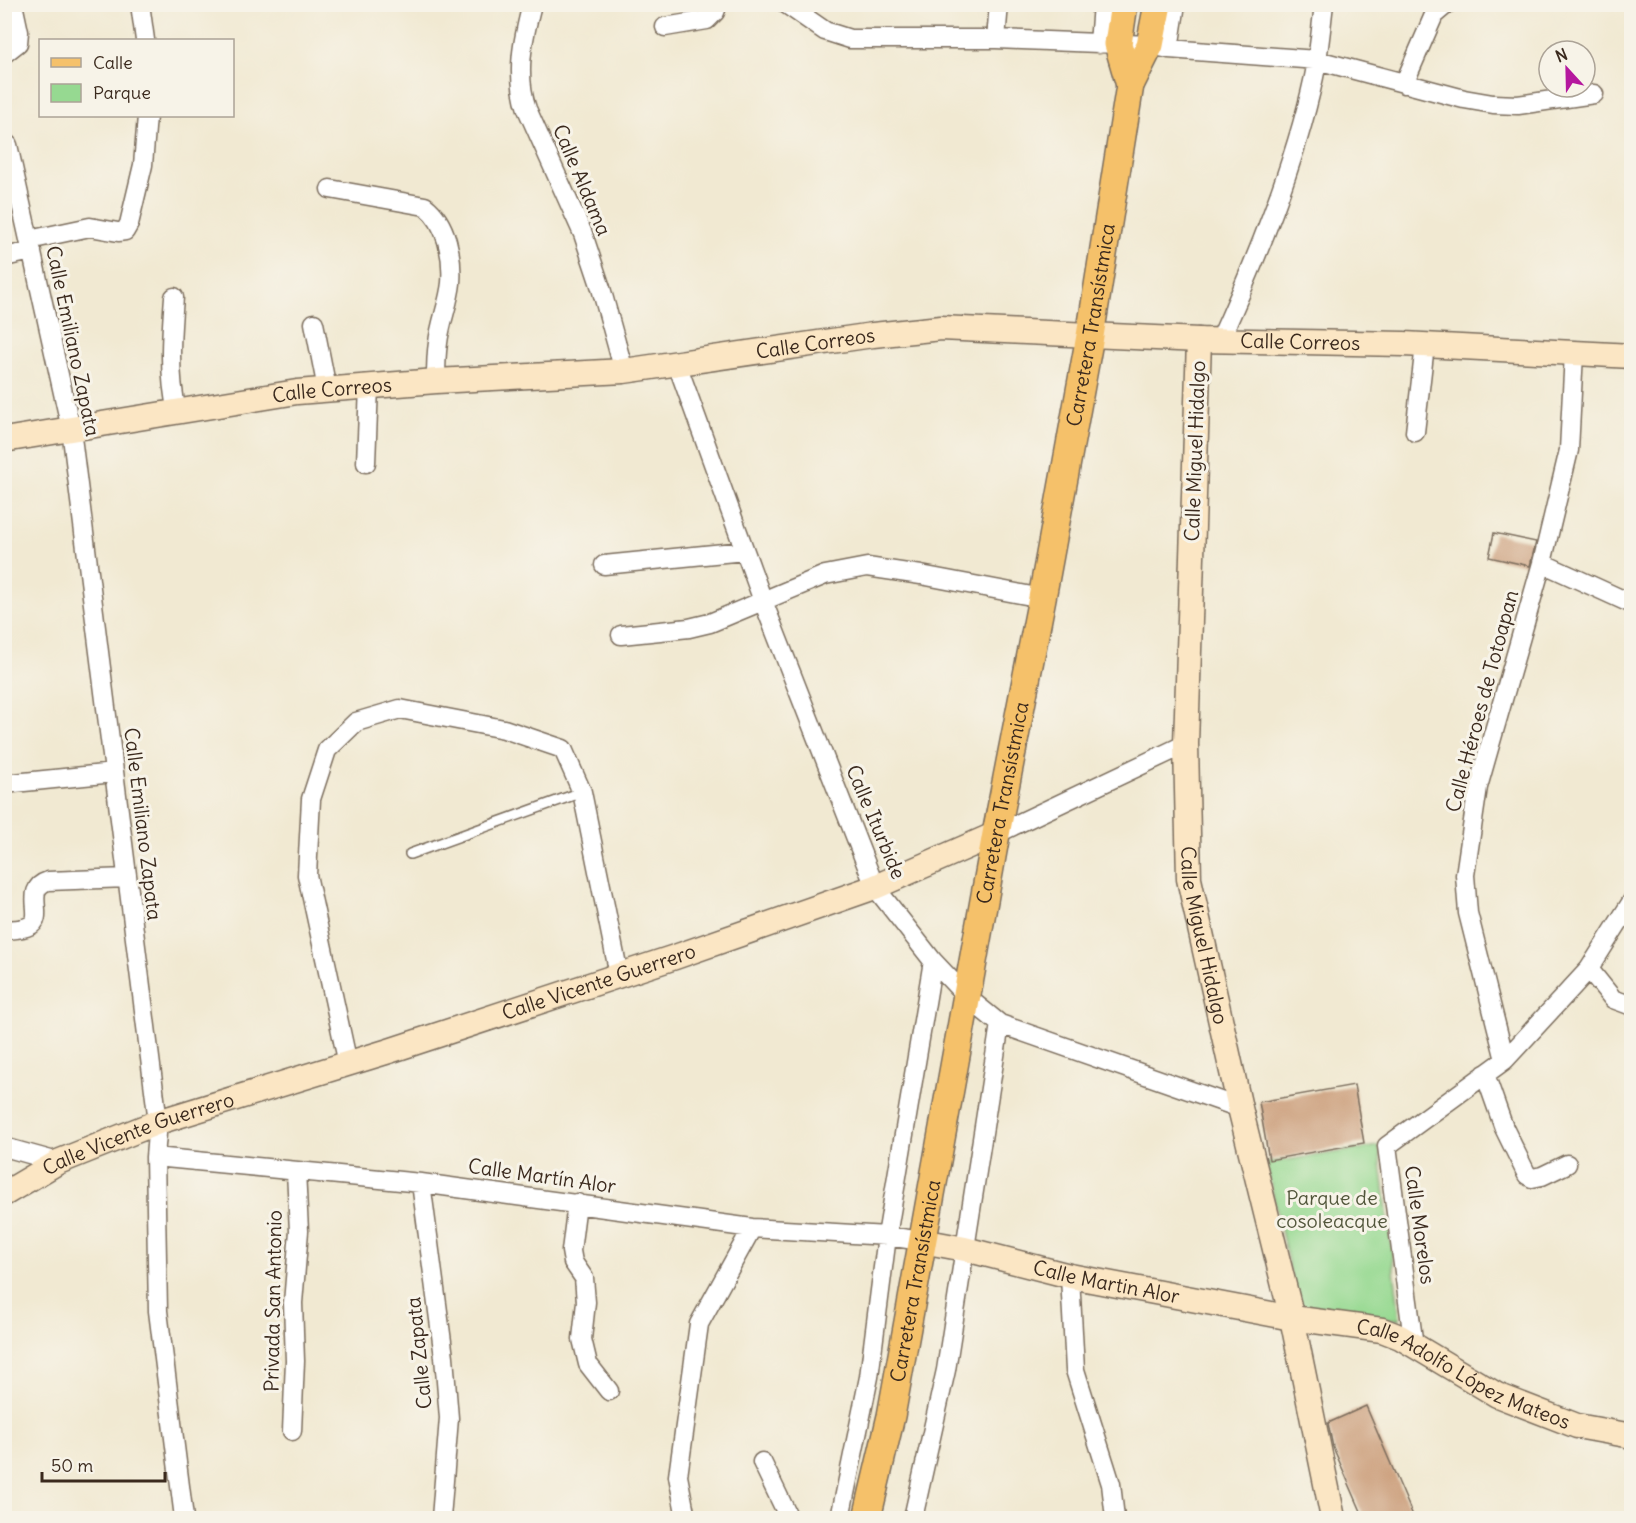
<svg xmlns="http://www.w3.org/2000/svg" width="1636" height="1523" font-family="Delius,sans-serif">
  <rect width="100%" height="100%" fill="#f7f3e8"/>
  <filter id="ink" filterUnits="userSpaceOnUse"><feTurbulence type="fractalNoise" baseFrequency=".0167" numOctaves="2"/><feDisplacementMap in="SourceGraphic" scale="12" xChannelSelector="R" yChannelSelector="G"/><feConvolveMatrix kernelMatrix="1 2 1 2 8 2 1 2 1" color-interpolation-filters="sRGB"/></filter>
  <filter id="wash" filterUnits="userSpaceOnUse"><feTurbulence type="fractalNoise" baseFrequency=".008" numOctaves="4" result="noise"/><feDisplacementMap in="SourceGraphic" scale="24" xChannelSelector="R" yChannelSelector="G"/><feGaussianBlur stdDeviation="1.35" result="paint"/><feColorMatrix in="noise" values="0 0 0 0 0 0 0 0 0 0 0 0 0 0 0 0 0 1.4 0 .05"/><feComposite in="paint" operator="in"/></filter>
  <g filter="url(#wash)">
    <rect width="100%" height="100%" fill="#f1e9d2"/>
    <path fill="#96d991" stroke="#688258" stroke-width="1.5" d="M1379,1146l21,173 -100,-3 -34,-153z"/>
    <g id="blocks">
      <path fill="#cea381" d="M1494,533l42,9 -6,24 -41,-9z
        M1354,1085l10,58 -95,17 -10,-58z
        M1366,1406l48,112h-50l-31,-71 -5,-24z"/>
    </g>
  </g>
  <g filter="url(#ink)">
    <use href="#blocks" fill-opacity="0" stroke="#7b6d5d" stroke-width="1.5"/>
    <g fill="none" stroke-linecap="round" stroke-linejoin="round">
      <g stroke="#7b6d5d" stroke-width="12">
        <path id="lane" d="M410,854l172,-62"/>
      </g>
      <g stroke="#7b6d5d" stroke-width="21">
        <path id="street" d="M140,4l5,36
          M532,4c-9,35 -17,70 -5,105l56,125 18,54 23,83
          M786,4l39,27 25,8h146l154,6 19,4 148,11 147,39 29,5 25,1 76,-11
          M665,27l42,-7 8,-8 3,-8
          M996,39l3,-35
          M1099,44l3,-40
          M1169,49l7,-45
          M4,54l14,-11 1,-11 -6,-28
          M1404,84l30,-69 13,-11
          M4,142l4,3 63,284 87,693 -3,35 3,154 26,207
          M330,189l95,17c22,17 28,51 26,77 -2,20 -11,40 -13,60 -2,12 -2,25 -2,38
          M29,240l61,-13 28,5 7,-1 4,-7 14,-59 4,-49
          M4,257l28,-6
          M174,297c-3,38 -6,77 3,114
          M314,323l13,66
          M1220,340c37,-82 75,-175 94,-263 5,-24 7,-49 10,-73
          M677,364l86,237 112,286 58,74 35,37 32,26 240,84
          M1415,432l10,-87
          M366,463l3,-77
          M1542,563l90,41
          M604,565l140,-14
          M621,635l68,-7 21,-5 115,-48 42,-8 54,8 121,23
          M4,784l110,-11
          M996,834l190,-90
          M4,930c8,-1 18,0 25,-4 18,-8 -7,-37 19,-45l79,-3
          M1589,969l24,30 19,7
          M1505,1060l-37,-147 -3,-38 13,-88 64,-224 27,-113 5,-97
          M348,1064l-41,-189 4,-76 16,-49 29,-28 44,-13 104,20 59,20 19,43 37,183
          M1485,1074l19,54 23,47 5,3 10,-2 25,-12
          M4,1147l54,15
          M155,1157l266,26 331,45 135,8 35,5
          M421,1183l23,174 5,61 -8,100
          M577,1203l-6,48 2,11 11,16 2,24 -4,37 6,25 21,27
          M1070,1276l5,94 36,114 4,34
          M1414,1346l-27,-200 118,-86 84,-91 43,-68
          M292,1431l3,-70 -2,-58 6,-72 -3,-60
          M762,1462l27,56
          M686,1518l-8,-42 21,-152 53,-96
          M840,1518l29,-141 18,-141 46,-275
          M913,1518l33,-148 54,-346"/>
      </g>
      <g stroke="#7b6d5d" stroke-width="27">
        <g id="secondary">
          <path id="s1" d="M1199,340l-13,404 3,135 51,229 52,210 41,200"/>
          <path id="s2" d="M4,440l293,-48 139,-11 188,-10 249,-36 68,-7 258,12 205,4 228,12"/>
          <path id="s3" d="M4,1194l54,-32 100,-40 231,-71 286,-94 200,-70 121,-53"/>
          <path id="s4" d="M922,1241l43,8 105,27 222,42 90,12 18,7 97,58 80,31 55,10"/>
        </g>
      </g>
      <g stroke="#7b6d5d" stroke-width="30">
        <g id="primary">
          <path d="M1124,4l-6,40 12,41"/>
          <path id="s5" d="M867,1518l24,-102 105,-582 46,-236 48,-262 40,-251 20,-40 8,-41"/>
        </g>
      </g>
      <use href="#lane" stroke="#fff" stroke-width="9"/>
      <use href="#street" stroke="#fff" stroke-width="18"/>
      <use href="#secondary" stroke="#fbe6c4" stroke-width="24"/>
      <use href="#primary" stroke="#f5c16b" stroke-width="27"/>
    </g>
  </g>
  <g text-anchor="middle" stroke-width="6" stroke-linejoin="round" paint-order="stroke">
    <g font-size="20" fill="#3b2a1e" stroke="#f7f3e8">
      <text transform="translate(582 180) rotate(67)" y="7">Calle Aldama</text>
      <text dy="7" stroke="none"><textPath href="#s5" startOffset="1214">Carretera Transístmica</textPath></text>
      <text transform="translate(73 341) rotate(78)" y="7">Calle Emiliano Zapata</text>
      <text dy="7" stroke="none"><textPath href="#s2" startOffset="1304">Calle Correos</textPath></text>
      <text dy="7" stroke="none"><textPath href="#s2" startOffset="818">Calle Correos</textPath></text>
      <text dy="7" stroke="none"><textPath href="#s2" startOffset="332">Calle Correos</textPath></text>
      <text transform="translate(1195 451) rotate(-88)" y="7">Calle Miguel Hidalgo</text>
      <text transform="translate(1482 701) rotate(-75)" y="7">Calle Héroes de Totoapan</text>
      <text dy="7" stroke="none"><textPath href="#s5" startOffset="728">Carretera Transístmica</textPath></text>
      <text transform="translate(876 822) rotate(67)" y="7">Calle Iturbide</text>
      <text transform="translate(143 824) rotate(83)" y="7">Calle Emiliano Zapata</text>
      <text dy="7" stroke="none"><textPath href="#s1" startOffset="597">Calle Miguel Hidalgo</textPath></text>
      <text dy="7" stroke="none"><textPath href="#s3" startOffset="633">Calle Vicente Guerrero</textPath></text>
      <text dy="7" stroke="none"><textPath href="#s3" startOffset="148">Calle Vicente Guerrero</textPath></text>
      <text transform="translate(542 1176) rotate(8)" y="7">Calle Martín Alor</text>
      <text transform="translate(1420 1225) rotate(82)" y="7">Calle Morelos</text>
      <text dy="7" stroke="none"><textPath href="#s5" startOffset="242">Carretera Transístmica</textPath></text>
      <text dy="7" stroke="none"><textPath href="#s4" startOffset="189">Calle Martin Alor</textPath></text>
      <text transform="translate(273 1301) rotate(-89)" y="7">Privada San Antonio</text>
      <text transform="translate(419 1353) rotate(-96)" y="7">Calle Zapata</text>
      <text dy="7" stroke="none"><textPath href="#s4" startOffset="561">Calle Adolfo López Mateos</textPath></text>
    </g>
    <g font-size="20" fill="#52563b" stroke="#f7f3e8">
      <text x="1332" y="1205">Parque de<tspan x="1332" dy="23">cosoleacque</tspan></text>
    </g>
  </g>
  <rect width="1636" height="1523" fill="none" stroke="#f7f3e8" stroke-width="24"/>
  <rect x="39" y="39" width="195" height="78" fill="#f7f3e8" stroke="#aca397" stroke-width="1.5"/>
  <rect x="51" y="58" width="30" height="9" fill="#f5c16b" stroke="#aca397" stroke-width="1.5"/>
  <text x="93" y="69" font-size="18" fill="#3b2a1e">Calle</text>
  <rect x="51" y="84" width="30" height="18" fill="#96d991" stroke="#aca397" stroke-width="1.5"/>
  <text x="93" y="99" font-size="18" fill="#3b2a1e">Parque</text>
  <g transform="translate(1567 69) rotate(338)"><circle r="28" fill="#f7f3e8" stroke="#aca397" stroke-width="1.5"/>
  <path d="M0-4.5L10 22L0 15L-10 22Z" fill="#b5179e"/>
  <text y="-9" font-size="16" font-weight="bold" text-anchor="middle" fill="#3b2a1e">N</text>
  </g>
  <path d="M42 1472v9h123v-9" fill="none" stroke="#3b2a1e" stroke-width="3"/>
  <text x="51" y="1472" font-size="18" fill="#3b2a1e" stroke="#f7f3e8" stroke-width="4.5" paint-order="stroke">50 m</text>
</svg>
